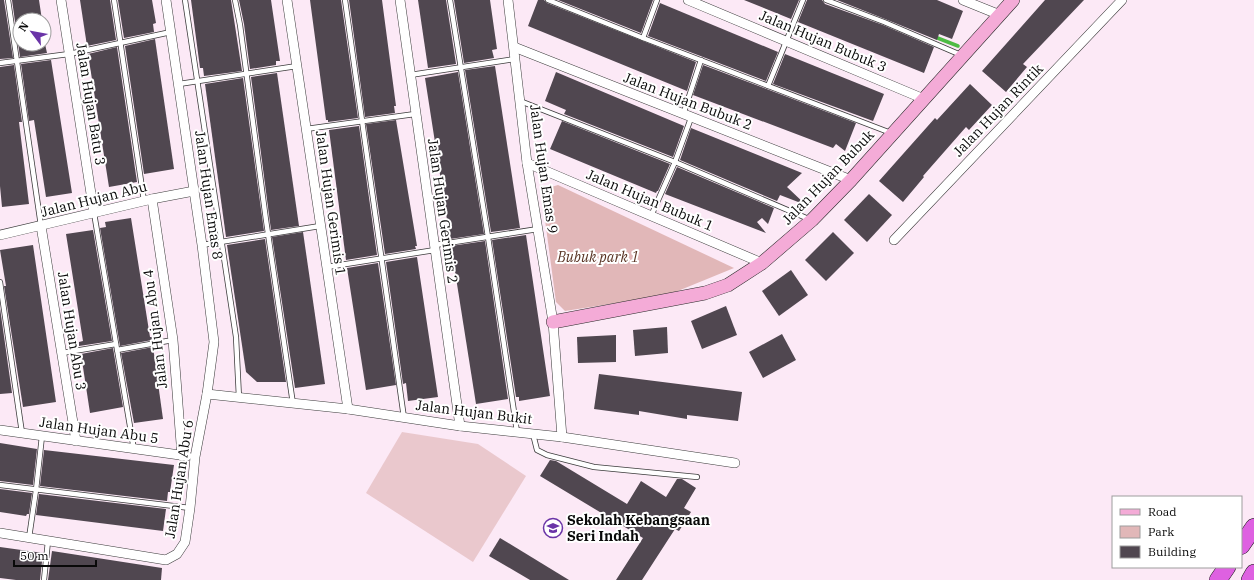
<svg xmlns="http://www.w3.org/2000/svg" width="1254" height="580" viewBox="0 0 1254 580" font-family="'IBM Plex Serif',serif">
<rect width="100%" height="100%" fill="#fce9f6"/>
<polygon fill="#e1b7b8" points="558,185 734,268 668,295 565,311 556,302 541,190"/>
<polygon fill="#eac8cd" points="402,432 478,444 526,476 473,562 366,493"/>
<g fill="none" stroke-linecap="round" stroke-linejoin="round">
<polyline stroke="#4ebb44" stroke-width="3.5" points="935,37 958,46"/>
</g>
<g fill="#504750">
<polygon points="0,0 4,0 13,58 0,59"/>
<polygon points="12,0 39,0 42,20 20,20 20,44 45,44 47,53 20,57"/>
<polygon points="80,0 110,0 116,40 87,46"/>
<polygon points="118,0 152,0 156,23 153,24 154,32 124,38"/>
<polygon points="191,0 231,0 242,71 204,76 203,68 200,68"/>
<polygon points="239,0 271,0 280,61 276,61 276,65 250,69 244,24"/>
<polygon points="310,0 341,0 358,118 328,122 328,120 326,120"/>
<polygon points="349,0 382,0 396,106 394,106 395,113 365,117"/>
<polygon points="418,0 446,0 456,64 428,68"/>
<polygon points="454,0 490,0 497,49 492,50 494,58 464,63"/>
<polygon points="538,0 544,0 547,3 696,62 687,91 528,26"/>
<polygon points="558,0 653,0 641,33"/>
<polygon points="744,0 799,0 791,19"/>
<polygon points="807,0 822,0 825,4 883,25 934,47 924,73 798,22"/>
<polygon points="837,0 937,0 963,11 952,39 939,34 937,40 885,19"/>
<polygon points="1045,0 1084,0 1023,64 1027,67 1006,92 982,71"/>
<polygon points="660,3 778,52 766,81 648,36"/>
<polygon points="155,39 174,169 144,174 125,46"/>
<polygon points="117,47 137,182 109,187 88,54"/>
<polygon points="785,54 884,94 873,121 773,84"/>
<polygon points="51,60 72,193 46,197 34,120 29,121 21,64"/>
<polygon points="14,65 22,122 19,122 29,204 2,207 0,186 0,67"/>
<polygon points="703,65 856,123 845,151 836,144 833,148 693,95"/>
<polygon points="495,66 520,228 491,232 465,70"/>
<polygon points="458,72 484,234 450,239 425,78"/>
<polygon points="556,72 684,126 673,157 564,114 566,110 545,101"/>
<polygon points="277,73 299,226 271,230 251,77"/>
<polygon points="243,78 264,231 226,237 205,84"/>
<polygon points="970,84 992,105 969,130 966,127 923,176 924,177 903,202 879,181 935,118 937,120"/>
<polygon points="396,120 417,246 415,246 416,249 385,254 366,124"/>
<polygon points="562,121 670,164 658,191 657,191 656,193 550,149"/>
<polygon points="359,126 377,255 346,260 329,130"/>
<polygon points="691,128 802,173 787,187 806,205 780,195 777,201 680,160"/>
<polygon points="677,167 774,208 768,224 762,218 757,222 766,233 665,194"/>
<polygon points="869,194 892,215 867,242 844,220"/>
<polygon points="131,218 150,337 152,337 152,340 120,346 100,228 106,227 105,222"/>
<polygon points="93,230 112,341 79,346 79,342 83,341 66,234"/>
<polygon points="303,232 325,384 295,388 272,237"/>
<polygon points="833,232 854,253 826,281 805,260"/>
<polygon points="526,235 550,396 519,401 519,397 516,397 492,240"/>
<polygon points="265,239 286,382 257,382 246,372 227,245"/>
<polygon points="485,241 508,399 476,404 451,246"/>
<polygon points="33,245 56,402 23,407 4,286 6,286 0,250"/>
<polygon points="417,257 438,397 408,401 406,383 403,384 386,262"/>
<polygon points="378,263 396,385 366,390 347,268"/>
<polygon points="791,270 808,295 779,316 762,291"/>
<polygon points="726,306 737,335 702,349 691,321"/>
<polygon points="0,308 12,393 0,394"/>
<polygon points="667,327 668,353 635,356 633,330"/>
<polygon points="782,334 796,360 763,378 749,352"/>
<polygon points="616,335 616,362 578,363 577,337"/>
<polygon points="153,347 163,419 134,423 121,353"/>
<polygon points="113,348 123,407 90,413 81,354"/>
<polygon points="599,374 742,392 738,421 687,415 687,419 639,411 639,415 594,409"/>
<polygon points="0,443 37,449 33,485 0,481"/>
<polygon points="44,450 174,465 170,492 168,492 167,501 40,486"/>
<polygon points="550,460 556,461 627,504 641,481 666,497 677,479 682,479 696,488 684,508 691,512 679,531 675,529 642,580 616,580 643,538 540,476"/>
<polygon points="0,489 32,493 29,514 27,514 26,516 0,512"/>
<polygon points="39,494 166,509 163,531 36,515"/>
<polygon points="500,538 569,580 530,580 489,556"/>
<polygon points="0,547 43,553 40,580 16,580 0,578"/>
<polygon points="52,551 162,568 161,580 48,580"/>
</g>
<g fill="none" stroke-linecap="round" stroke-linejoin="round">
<defs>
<g id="lane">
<polyline points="8,0 41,226"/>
<polyline points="114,0 144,201"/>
<polyline points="185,0 236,337 239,398"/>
<polyline points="235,0 240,25 266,220 293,404"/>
<polyline points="345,0 404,418"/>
<polyline points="450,0 488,237 517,432"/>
<polyline points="548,0 643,38 891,133"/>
<polyline points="826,0 884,22 961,55"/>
<polyline points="643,38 657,0"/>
<polyline points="0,63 69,54 171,32"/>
<polyline points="410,75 515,59"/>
<polyline points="179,84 297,66"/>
<polyline points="768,86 803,0"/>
<polyline points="520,101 675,162 811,220"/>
<polyline points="683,115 701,60"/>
<polyline points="306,129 415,114"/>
<polyline points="94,213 134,450"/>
<polyline points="651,216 675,162 691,118"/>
<polyline points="202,245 320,226"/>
<polyline points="435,245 538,229"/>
<polyline points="327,267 435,250"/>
<polyline points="0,282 22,433"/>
<polyline points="117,350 173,340"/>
<polyline points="62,353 116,344"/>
<polyline points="533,434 537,450 547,455 594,467 697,477"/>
<polyline points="0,485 190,508"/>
<polyline points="29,538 36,490 42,436"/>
<polyline points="44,580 48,541"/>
</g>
<g id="street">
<polyline points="61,0 94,213"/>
<polyline points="287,0 348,409"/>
<polyline points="400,0 460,426"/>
<polyline points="508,0 527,163 553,322 562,437"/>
<polyline points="688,0 924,99"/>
<polyline points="963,0 1000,15"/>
<polyline points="514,47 851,180"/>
<polyline points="527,163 762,263"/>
<polyline points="152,199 173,340 182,456"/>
<polyline points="41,226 76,441"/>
<polyline points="0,235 152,199 194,191"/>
<polyline points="894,240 1122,0"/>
<polyline points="207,394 348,409 460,426 562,437 735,463"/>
<polyline points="0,430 187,456"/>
<polyline points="0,533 166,560 177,554 185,542 190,508 195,457 207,394 214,342 202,245 166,0"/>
</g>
<polyline id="secondary" points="553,322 705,293 728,285 762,263 812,220 851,180 1013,0"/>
<g id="highway">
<polyline points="1241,546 1254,527"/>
<polyline points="1218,580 1227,567"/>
<polyline points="1250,580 1254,573"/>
</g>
</defs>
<use href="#lane" stroke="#3c3c3c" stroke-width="6"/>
<use href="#street" stroke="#3c3c3c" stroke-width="10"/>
<use href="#secondary" stroke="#2b2b2b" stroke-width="14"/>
<use href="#highway" stroke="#1a1a1a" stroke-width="18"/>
<use href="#lane" stroke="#fff" stroke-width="4.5"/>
<use href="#street" stroke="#fff" stroke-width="9"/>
<use href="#secondary" stroke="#f4abd7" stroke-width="13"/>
<use href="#highway" stroke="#de61e1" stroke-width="17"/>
</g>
<defs>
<symbol id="school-ring" viewBox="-11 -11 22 22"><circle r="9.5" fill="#fff" stroke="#6a34a7" stroke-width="1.5"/><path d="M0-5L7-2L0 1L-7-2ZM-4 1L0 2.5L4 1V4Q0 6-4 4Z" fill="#6a34a7"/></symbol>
</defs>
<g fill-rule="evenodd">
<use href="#school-ring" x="542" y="517" width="22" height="22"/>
</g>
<g text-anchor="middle" stroke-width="4" stroke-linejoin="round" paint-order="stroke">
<g font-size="14" fill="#090909" stroke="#fff">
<text transform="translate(823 41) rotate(23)" y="5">Jalan Hujan Bubuk 3</text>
<text transform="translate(688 101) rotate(21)" y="5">Jalan Hujan Bubuk 2</text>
<text transform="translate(91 104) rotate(81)" y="5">Jalan Hujan Batu 3</text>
<text transform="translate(998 110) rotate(-46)" y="5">Jalan Hujan Rintik</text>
<text transform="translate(544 169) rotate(82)" y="5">Jalan Hujan Emas 9</text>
<text transform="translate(828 177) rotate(-46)" y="5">Jalan Hujan Bubuk</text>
<text transform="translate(209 195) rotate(82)" y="5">Jalan Hujan Emas 8</text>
<text transform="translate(94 199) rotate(-14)" y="5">Jalan Hujan Abu</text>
<text transform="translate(650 200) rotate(23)" y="5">Jalan Hujan Bubuk 1</text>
<text transform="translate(331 203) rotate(82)" y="5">Jalan Hujan Gerimis 1</text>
<text transform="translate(443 211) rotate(82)" y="5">Jalan Hujan Gerimis 2</text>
<text transform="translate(155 329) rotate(-97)" y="5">Jalan Hujan Abu 4</text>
<text transform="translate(72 331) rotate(81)" y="5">Jalan Hujan Abu 3</text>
<text transform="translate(474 412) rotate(7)" y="5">Jalan Hujan Bukit</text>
<text transform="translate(99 430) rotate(8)" y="5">Jalan Hujan Abu 5</text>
<text transform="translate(179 479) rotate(-81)" y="5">Jalan Hujan Abu 6</text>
</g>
<g font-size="14" font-style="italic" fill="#583323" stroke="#fff">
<text x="598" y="262">Bubuk park 1</text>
</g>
<g font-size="14" font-weight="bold" fill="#090909" stroke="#fff" text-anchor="start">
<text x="567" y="525">Sekolah Kebangsaan<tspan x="567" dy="16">Seri Indah</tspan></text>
</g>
</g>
<rect x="1112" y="496" width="130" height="72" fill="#ffffff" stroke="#9d9d9d"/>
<rect x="1120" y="509" width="20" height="6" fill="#f4abd7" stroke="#9d9d9d"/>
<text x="1148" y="516" font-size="12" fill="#090909">Road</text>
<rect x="1120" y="526" width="20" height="12" fill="#e1b7b8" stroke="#9d9d9d"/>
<text x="1148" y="536" font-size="12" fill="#090909">Park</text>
<rect x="1120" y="546" width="20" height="12" fill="#504750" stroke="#9d9d9d"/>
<text x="1148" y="556" font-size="12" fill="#090909">Building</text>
<g transform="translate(32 32) rotate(302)"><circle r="19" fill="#ffffff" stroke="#9d9d9d"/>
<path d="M0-3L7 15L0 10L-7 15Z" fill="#6a34a7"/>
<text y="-6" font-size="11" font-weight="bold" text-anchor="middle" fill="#090909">N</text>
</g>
<path d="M14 560v6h82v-6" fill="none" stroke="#090909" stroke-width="2"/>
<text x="20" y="560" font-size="12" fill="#090909" stroke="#ffffff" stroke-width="3" paint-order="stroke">50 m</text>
</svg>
